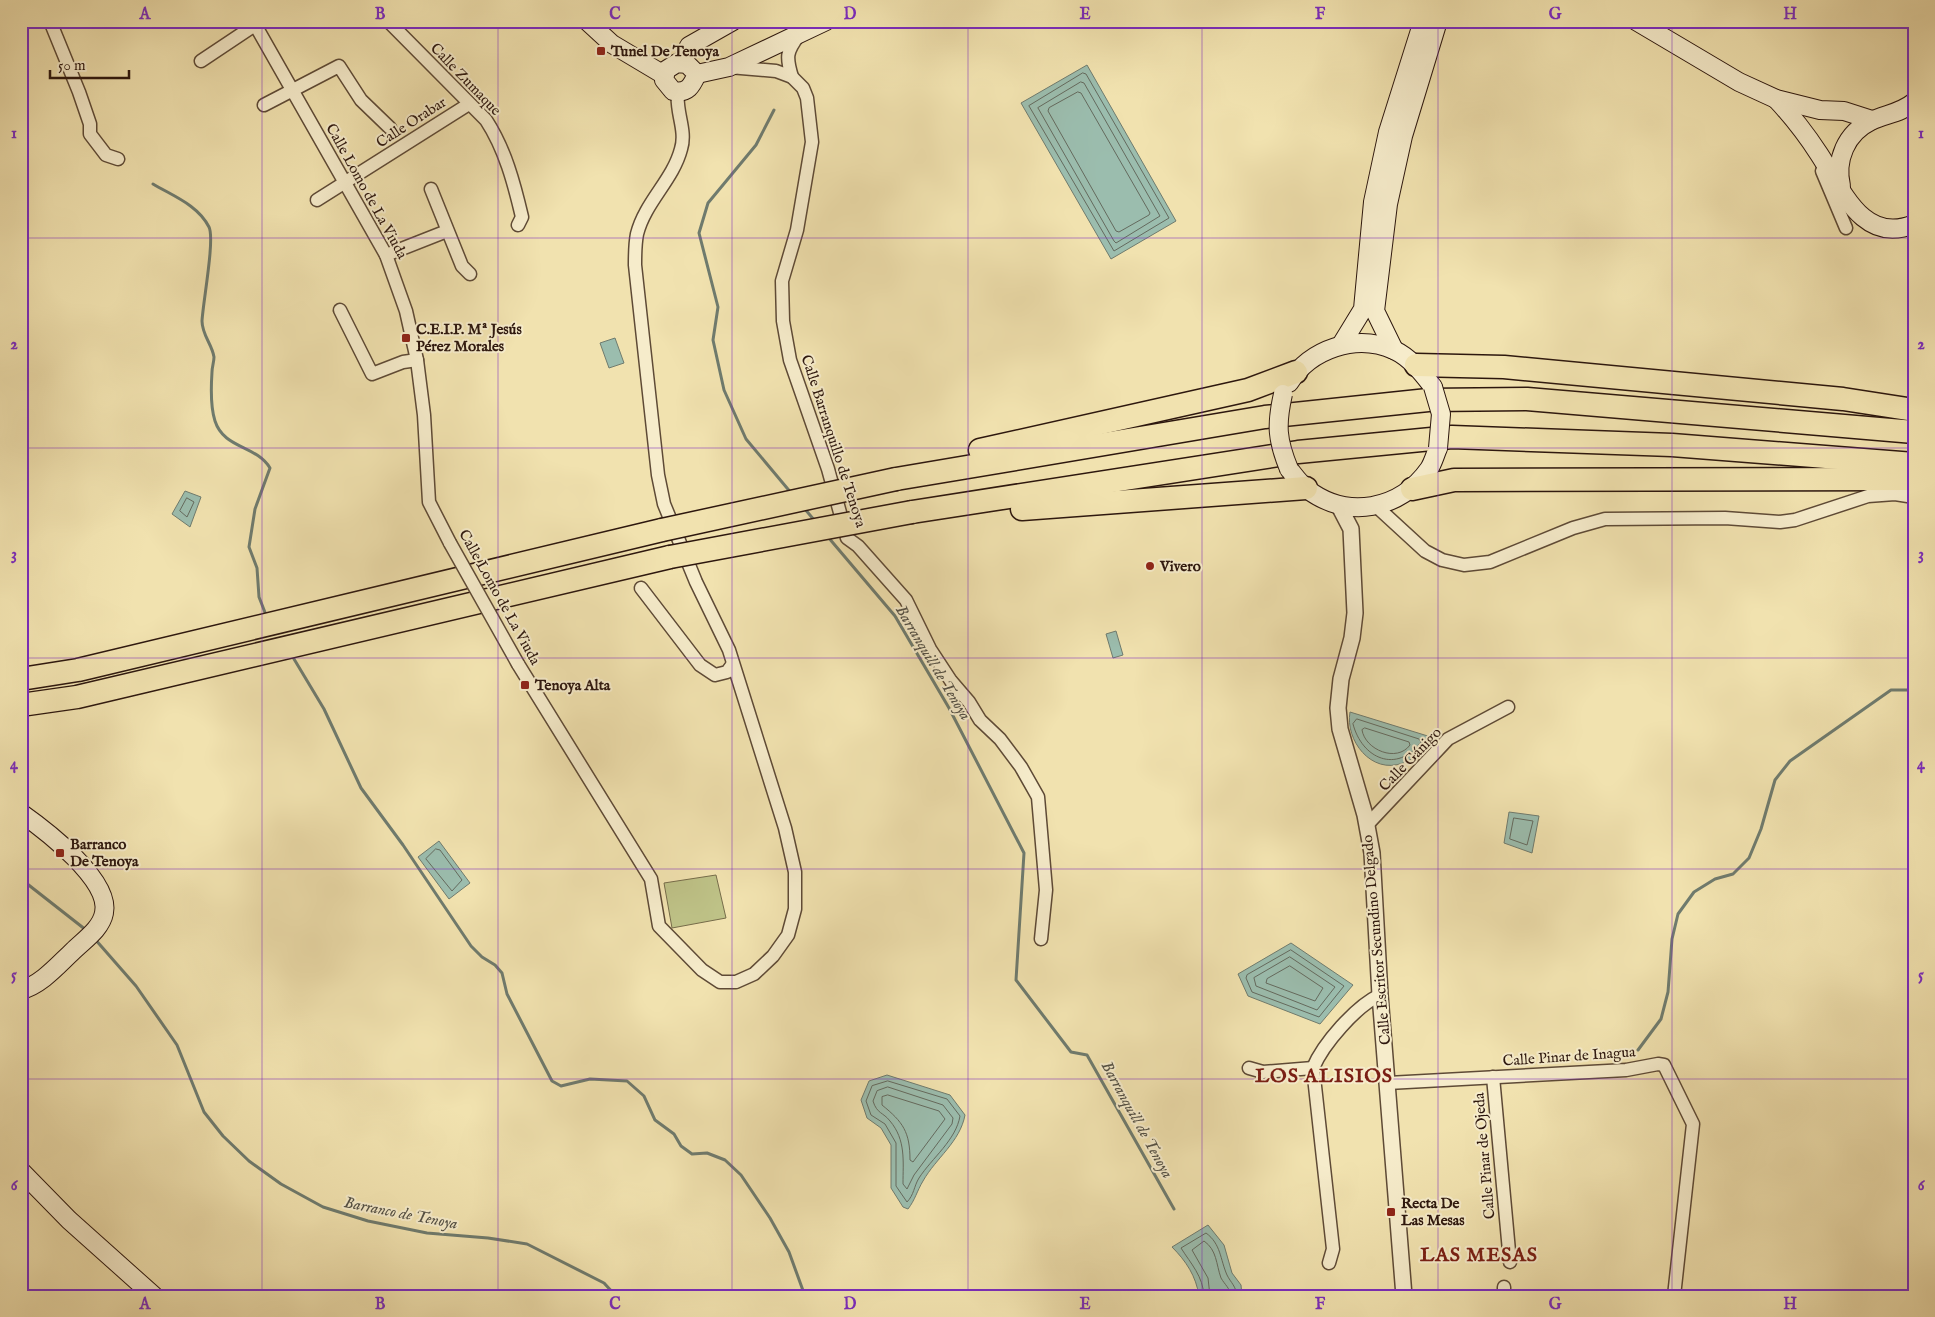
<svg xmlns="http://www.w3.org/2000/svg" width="1935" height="1317" viewBox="0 0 1935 1317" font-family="'IM FELL English',serif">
<rect width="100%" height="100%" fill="#f1e2af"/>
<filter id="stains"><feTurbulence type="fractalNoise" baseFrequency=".004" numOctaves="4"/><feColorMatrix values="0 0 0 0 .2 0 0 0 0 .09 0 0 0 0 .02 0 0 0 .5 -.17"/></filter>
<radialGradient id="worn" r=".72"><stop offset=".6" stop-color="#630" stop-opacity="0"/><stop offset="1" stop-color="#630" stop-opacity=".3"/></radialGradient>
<polygon fill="#bec287" stroke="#766c4a" points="716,875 726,918 672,928 664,883"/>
<g fill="#9bbdae" stroke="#6f7b6e">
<polygon points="1087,65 1176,221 1111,259 1021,103"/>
<polygon points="615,338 624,363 609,368 600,343"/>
<polygon points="185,491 201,497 190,527 172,514"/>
<polygon points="1116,631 1123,655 1113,658 1106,634"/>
<path d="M1350,712L1431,737C1423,747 1416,759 1403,763C1371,775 1345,740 1350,712Z"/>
<polygon points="1509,812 1539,816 1532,853 1504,843"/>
<polygon points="439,841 470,883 449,899 418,857"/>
<polygon points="1291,943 1353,985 1320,1024 1248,996 1238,974"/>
<path d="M887,1075L950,1095L965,1115C960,1142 936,1158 923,1181C917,1191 915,1200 908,1209L903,1207L891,1188V1145L881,1128L867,1118L861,1100L869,1081Z"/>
<path d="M1208,1225L1224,1245L1232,1273L1241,1285L1242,1296H1199C1196,1276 1186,1261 1172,1247Z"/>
</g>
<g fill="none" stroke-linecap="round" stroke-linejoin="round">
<g stroke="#646a5e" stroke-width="1">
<polygon points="1083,73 1086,74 1169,218 1114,251 1029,106"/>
<polygon points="1081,82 1084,83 1160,216 1116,243 1114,241 1038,108"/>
<polygon points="1078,92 1081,93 1150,213 1149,215 1119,232 1116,231 1048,111 1049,108"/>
<polygon points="187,498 194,502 187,517 180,511"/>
<path d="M1357,719L1419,739L1421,742C1397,774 1362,759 1353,724Z"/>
<path d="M1365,728L1409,742L1410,745C1397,763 1365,750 1362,730Z"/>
<polygon points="1514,818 1533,821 1527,845 1510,839"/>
<polygon points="436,849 440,850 462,880 452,891 426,859"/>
<polygon points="1291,950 1344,986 1319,1017 1252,992 1246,978 1247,975"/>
<polygon points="1290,957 1335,987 1317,1010 1256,986 1254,978"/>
<polygon points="1290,966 1323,988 1315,1001 1266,983 1267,979"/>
<path d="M888,1081L947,1099L960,1116C956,1140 932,1158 919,1178C914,1186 914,1195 907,1202L896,1186V1143L885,1124L871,1115L866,1101L872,1086Z"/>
<path d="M888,1087L943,1105L953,1118L952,1124L914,1175L907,1189L903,1184C903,1161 906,1140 890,1121C883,1112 877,1114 873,1101L877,1091Z"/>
<path d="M888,1095L939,1111L945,1119L913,1162L910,1160C910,1132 903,1122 882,1105V1097Z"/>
<path d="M1204,1296C1203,1276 1191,1264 1181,1248L1206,1233C1221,1244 1220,1259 1227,1275C1231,1283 1236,1286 1237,1296"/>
<path d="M1210,1296L1208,1278L1192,1250L1204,1241C1217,1250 1216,1264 1221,1278C1225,1285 1230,1288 1231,1296"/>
</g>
<g stroke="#6f7b6e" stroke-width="3">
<polyline points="774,110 756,145 708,203 699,233 718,307 713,340 724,390 746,439 792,494"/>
<path d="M153,184C173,196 198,205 209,227C215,239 203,302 202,321C202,335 212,344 214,357C214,362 212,367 212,372C211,387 210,406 215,421C224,449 256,445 270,468L255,509L249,547L257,568L259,597L266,615"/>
<polyline points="804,508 815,521"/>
<polyline points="828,537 895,616 949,708 1024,853 1016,980 1071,1052 1087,1055 1174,1209"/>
<polyline points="291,654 324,709 361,788 403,845 471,946 482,957 495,965 502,973 507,994 552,1081 561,1086 590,1079 627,1081 644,1096 655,1120 674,1134 681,1146 692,1154 707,1153 725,1160 741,1175 770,1218 789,1252 805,1296"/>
<polyline points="21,879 86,930"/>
<polyline points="94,938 136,986 177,1045 204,1112 223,1136 249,1161 281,1184 323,1207 368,1221 427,1233 488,1238 527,1244 604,1283 616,1296"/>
<polyline points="1638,1050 1661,1019 1668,992 1672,939 1678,914 1694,892 1715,879 1733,874 1749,858 1761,829 1775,780 1790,761 1891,690 1914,690"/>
</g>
<defs>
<g id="minor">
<polyline points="50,21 79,92 90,124 90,134 106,155 118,159"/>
<polyline points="253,21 386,255 406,311 417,360 424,415 429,502 450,543"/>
<path d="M388,21L486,120C505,149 514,183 522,217L518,225"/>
<polyline points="201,61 255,25"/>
<path d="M729,67L776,71L792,77C786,57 786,52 799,35"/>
<polyline points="792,77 803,88 807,98 812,142 797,230 782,281 783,321 790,360 828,469 847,538 858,546 906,600 930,649 951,681 969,702 980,720 1000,739 1021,767 1038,797 1046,890 1041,939"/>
<polyline points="264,105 339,66 361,100 390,128"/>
<polyline points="1822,171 1846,228"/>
<polyline points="431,189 462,266 470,274"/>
<polyline points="317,200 469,104"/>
<polyline points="386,255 447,231"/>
<polyline points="340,310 372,374 403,362 417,360"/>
<polyline points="1376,506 1425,551 1442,560 1464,565 1490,562 1573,528 1605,519 1725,518 1780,522 1795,520 1868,496 1895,494 1914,497"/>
<polyline points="641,588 700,665 715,675 727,672 732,665"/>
<path d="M518,664L651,879L659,926L702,970L720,982H736L754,974L773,956L788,935L795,909V872L785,828L729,650L696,582L664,504L658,475L635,265C635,255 635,244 637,234C645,202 673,180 681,149C687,130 675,111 678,92"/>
<polyline points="1367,825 1448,739 1508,707"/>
<polyline points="1249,1068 1263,1072 1313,1068"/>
<polyline points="1493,1077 1510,1262"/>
<polyline points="1388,1083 1626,1070 1658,1064 1664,1065 1693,1124 1674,1296"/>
<path d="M1329,1263L1333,1249L1313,1068C1323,1044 1356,1006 1380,995"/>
<polyline points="1504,1287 1504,1296"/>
</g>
<polyline id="tertiary" points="1339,506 1351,529 1355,613 1352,638 1341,679 1338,708 1340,729 1365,815 1372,853 1380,995 1404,1296"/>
<g id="secondary">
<polyline points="587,21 612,44 664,75"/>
<polyline points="1636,21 1739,82 1776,99 1820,110 1844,111 1872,120"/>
<path d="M677,63L687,64L697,74C692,85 688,94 673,91L664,80L666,70Z"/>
<polyline points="682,63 689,46 733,21"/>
<polyline points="697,74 729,67 826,21"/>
<path d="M1776,99C1792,116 1806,134 1819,154C1841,187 1862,246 1914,224"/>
<path d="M1841,186C1835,160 1846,133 1871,121C1886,114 1901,113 1914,102"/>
<polyline points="1341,345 1363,309 1373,202 1388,132 1423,21"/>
<polyline points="1394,350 1375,311 1388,204 1403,136 1438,21"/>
<path d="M1289,383C1310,349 1356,333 1394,350C1411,358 1422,373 1433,387"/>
<path d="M1289,469C1294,475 1300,484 1307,489C1347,520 1400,510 1429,469C1433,463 1435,455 1438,448"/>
<path d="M21,813C45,830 111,880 104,913C101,929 84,940 73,951C58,965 41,985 21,990"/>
<polyline points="21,1171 69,1220 154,1296"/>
</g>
<g id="motorway">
<polyline points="1416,365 1504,367 1843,399 1914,410"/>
<polyline points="980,450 1248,390 1296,372"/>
<polyline points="896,479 1265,417 1428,400 1527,399 1914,432"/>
<polyline points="1412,489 1454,480 1914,479"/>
<polyline points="1022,509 1306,488"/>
<polyline points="912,512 1298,452 1452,437 1672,445 1914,464"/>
<polyline points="21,679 78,670 662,530"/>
<polyline points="21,705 77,697 670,557"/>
</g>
</defs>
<use href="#minor" stroke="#5e4a36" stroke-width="15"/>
<use href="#tertiary" stroke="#5e4a36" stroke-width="18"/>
<use href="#secondary" stroke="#2d170e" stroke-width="20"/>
<use href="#motorway" stroke="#2d170e" stroke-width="25"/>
<use href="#minor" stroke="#f6eccb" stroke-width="12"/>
<use href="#tertiary" stroke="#f6eccb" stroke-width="15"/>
<use href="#secondary" stroke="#f6eccb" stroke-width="18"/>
<use href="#motorway" stroke="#f1e2af" stroke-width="22"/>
<defs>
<polyline id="minor-bridge" points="450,543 518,664"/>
<g id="secondary-bridge">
<polyline points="1433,387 1441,414 1438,448"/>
<path d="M1283,394C1276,425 1277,440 1289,469"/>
</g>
<g id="motorway-bridge">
<polyline points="662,530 896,479"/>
<polyline points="670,557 912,512"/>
</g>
</defs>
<use href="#minor-bridge" stroke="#5e4a36" stroke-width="15" stroke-linecap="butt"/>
<use href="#secondary-bridge" stroke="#2d170e" stroke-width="20" stroke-linecap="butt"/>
<use href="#motorway-bridge" stroke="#2d170e" stroke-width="25" stroke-linecap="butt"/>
<use href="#minor-bridge" stroke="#f6eccb" stroke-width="12"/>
<use href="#secondary-bridge" stroke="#f6eccb" stroke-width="18"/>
<use href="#motorway-bridge" stroke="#f1e2af" stroke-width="22"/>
</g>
<path fill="none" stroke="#7b2cbf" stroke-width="1" stroke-opacity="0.55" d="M262,21V1296M498,21V1296M732,21V1296M968,21V1296M1202,21V1296M1438,21V1296M1672,21V1296M21,238H1914M21,448H1914M21,658H1914M21,869H1914M21,1079H1914"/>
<g fill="#8f2418" stroke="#f6eccb" stroke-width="2">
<rect x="596" y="46" width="10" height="10" rx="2.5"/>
<rect x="401" y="333" width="10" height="10" rx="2.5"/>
<circle cx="1150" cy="566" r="5"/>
<rect x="520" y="680" width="10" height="10" rx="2.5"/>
<rect x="55" y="848" width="10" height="10" rx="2.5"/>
<rect x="1386" y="1207" width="10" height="10" rx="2.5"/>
</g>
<g text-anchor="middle" stroke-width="4" stroke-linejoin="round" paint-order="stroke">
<g font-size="15" font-weight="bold" fill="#2d170e" stroke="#f6eccb" text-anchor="start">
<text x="611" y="56">Tunel De Tenoya</text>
<text x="416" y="334">C.E.I.P. Mª Jesús<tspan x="416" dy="17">Pérez Morales</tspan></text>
<text x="1160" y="571">Vivero</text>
<text x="535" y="690">Tenoya Alta</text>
<text x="70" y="849">Barranco<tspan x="70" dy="17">De Tenoya</tspan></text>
<text x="1401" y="1208">Recta De<tspan x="1401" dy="17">Las Mesas</tspan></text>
</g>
<g font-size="15" fill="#2d170e" stroke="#f6eccb">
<text transform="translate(466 79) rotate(46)" y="5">Calle Zumaque</text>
<text transform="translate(411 122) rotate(-33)" y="5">Calle Orabar</text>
<text transform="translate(367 191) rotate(61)" y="5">Calle Lomo de La Viuda</text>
<text transform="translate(834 441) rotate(72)" y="5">Calle Barranquillo de Tenoya</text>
<text transform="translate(500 597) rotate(61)" y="5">Calle Lomo de La Viuda</text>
<text transform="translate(1410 759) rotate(-46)" y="5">Calle Gánigo</text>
<text transform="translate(1376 940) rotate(-95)" y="5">Calle Escritor Secundino Delgado</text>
<text transform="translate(1569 1056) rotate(-4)" y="5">Calle Pinar de Inagua</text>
<text transform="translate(1484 1156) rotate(-95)" y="5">Calle Pinar de Ojeda</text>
</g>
<g font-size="16" font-style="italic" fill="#545146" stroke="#f6eccb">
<text transform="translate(934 662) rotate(59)" y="6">Barranquill de Tenoya</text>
<text transform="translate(1138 1119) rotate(61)" y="6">Barranquill de Tenoya</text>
<text transform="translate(401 1212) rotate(11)" y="6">Barranco de Tenoya</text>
</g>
<g font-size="20" font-weight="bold" letter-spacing="1" fill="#7a1f14" stroke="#f6eccb">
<text x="1324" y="1082">LOS ALISIOS</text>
<text x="1479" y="1261">LAS MESAS</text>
</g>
</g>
<rect width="1935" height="1317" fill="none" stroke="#f1e2af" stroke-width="55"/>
<path d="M50 70v8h79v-8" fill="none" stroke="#2d170e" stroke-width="2.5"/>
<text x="58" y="70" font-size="15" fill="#2d170e" stroke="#f6eccb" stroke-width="4" paint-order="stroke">50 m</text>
<rect x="28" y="28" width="1880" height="1262" fill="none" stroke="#7b2cbf" stroke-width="2"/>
<g font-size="16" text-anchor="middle" font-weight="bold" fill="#7b2cbf">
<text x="145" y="19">A</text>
<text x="380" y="19">B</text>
<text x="615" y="19">C</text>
<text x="850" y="19">D</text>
<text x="1085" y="19">E</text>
<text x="1320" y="19">F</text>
<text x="1555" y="19">G</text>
<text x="1790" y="19">H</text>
<text x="14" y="138">1</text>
<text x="1921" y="138">1</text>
<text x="14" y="349">2</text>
<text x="1921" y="349">2</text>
<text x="14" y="559">3</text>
<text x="1921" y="559">3</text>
<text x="14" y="769">4</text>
<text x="1921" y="769">4</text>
<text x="14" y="980">5</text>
<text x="1921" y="980">5</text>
<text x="14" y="1190">6</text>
<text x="1921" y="1190">6</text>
<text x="145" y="1309">A</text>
<text x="380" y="1309">B</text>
<text x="615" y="1309">C</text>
<text x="850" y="1309">D</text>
<text x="1085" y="1309">E</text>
<text x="1320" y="1309">F</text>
<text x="1555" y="1309">G</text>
<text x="1790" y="1309">H</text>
</g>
<rect width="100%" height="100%" filter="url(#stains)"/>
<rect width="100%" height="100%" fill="url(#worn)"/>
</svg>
